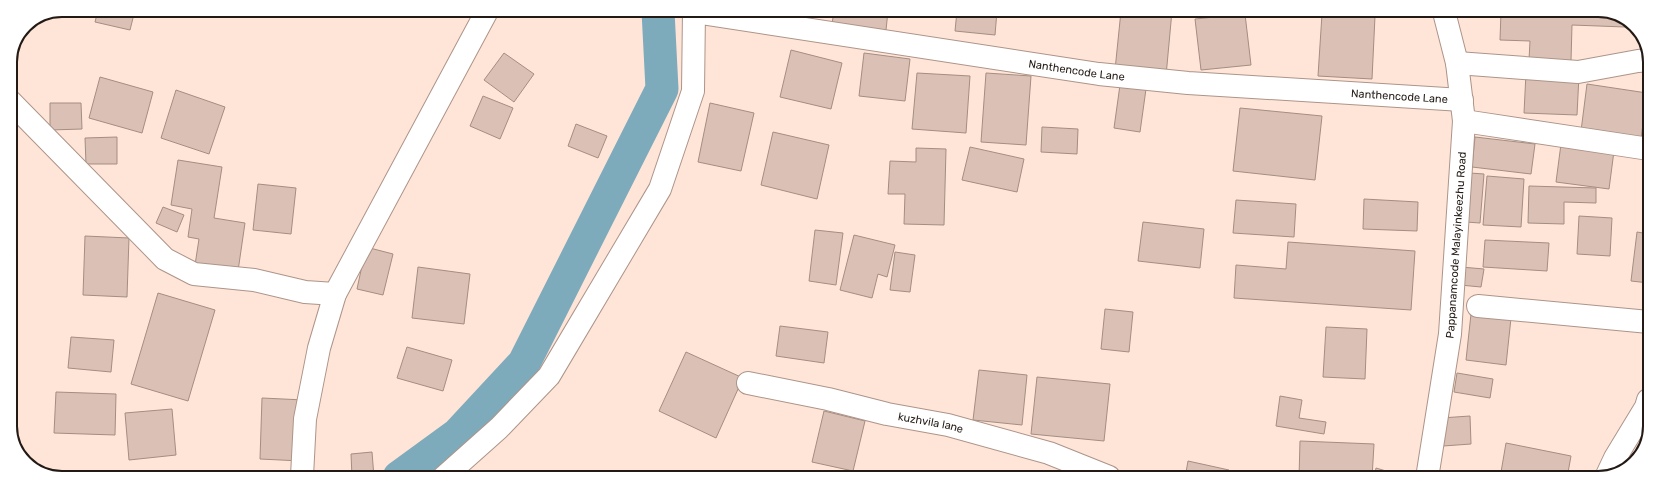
<svg xmlns="http://www.w3.org/2000/svg" width="1660" height="488" viewBox="0 0 1660 488" font-family="Rubik,sans-serif">
<rect width="100%" height="100%" fill="#ffe5d8"/>
<g fill="none" stroke-linecap="round" stroke-linejoin="round">
<polyline stroke="#7eabbc" stroke-width="33" points="399,477 458,434 524,363 662,89 658,11"/>
</g>
<g fill="#dbc1b5" stroke="#a58d82">
<polygon points="98,10 135,10 130,30 95,22"/>
<polygon points="834,11 888,11 886,30 832,24"/>
<polygon points="957,11 997,11 995,35 955,31"/>
<polygon points="1121,11 1172,11 1166,76 1115,70"/>
<polygon points="1501,12 1611,12 1625,21 1625,27 1572,25 1571,61 1529,60 1530,41 1500,40"/>
<polygon points="1245,14 1251,65 1201,70 1195,19"/>
<polygon points="1322,14 1375,16 1372,79 1318,76"/>
<polygon points="791,50 842,63 831,109 780,97"/>
<polygon points="504,53 534,74 514,102 484,80"/>
<polygon points="864,53 910,59 905,101 859,96"/>
<polygon points="917,73 970,76 966,133 912,129"/>
<polygon points="986,73 1031,76 1026,145 981,142"/>
<polygon points="1526,73 1579,75 1577,115 1524,113"/>
<polygon points="100,77 153,92 142,133 89,118"/>
<polygon points="1587,84 1647,93 1641,139 1581,131"/>
<polygon points="1120,85 1146,89 1140,132 1114,128"/>
<polygon points="176,90 225,107 209,154 161,138"/>
<polygon points="483,96 513,108 500,139 470,126"/>
<polygon points="50,103 81,103 82,129 50,130"/>
<polygon points="710,103 754,113 741,171 698,162"/>
<polygon points="1240,108 1322,116 1315,180 1233,171"/>
<polygon points="576,124 607,136 598,158 568,146"/>
<polygon points="1042,127 1078,129 1077,154 1041,152"/>
<polygon points="773,132 829,145 817,199 761,185"/>
<polygon points="117,137 117,164 86,164 85,138"/>
<polygon points="1475,137 1535,144 1531,174 1472,167"/>
<polygon points="1561,144 1614,151 1609,189 1556,182"/>
<polygon points="970,147 1024,159 1017,192 962,180"/>
<polygon points="916,148 946,149 944,225 904,224 905,194 888,194 890,161 916,162"/>
<polygon points="178,160 222,167 214,218 245,223 238,271 195,265 199,239 188,237 192,209 171,205"/>
<polygon points="1470,173 1484,174 1480,223 1466,222"/>
<polygon points="1487,176 1524,179 1521,227 1483,225"/>
<polygon points="258,184 296,188 291,234 253,230"/>
<polygon points="1529,186 1596,188 1596,203 1564,202 1564,224 1528,223"/>
<polygon points="1364,199 1418,202 1417,231 1363,229"/>
<polygon points="1236,200 1296,204 1294,237 1233,233"/>
<polygon points="163,207 184,215 177,232 156,223"/>
<polygon points="1579,216 1612,218 1610,256 1577,254"/>
<polygon points="1143,222 1204,229 1200,268 1138,261"/>
<polygon points="815,230 843,233 836,285 809,281"/>
<polygon points="1637,232 1649,234 1649,283 1631,281"/>
<polygon points="854,235 895,245 887,277 878,274 872,298 840,290"/>
<polygon points="85,236 129,238 127,297 83,295"/>
<polygon points="1485,240 1549,243 1547,271 1483,267"/>
<polygon points="1288,242 1415,251 1411,310 1234,298 1236,265 1286,269"/>
<polygon points="366,247 393,254 383,295 357,289"/>
<polygon points="895,252 915,255 910,292 890,290"/>
<polygon points="418,267 470,274 464,324 412,318"/>
<polygon points="1461,267 1484,269 1481,287 1460,285"/>
<polygon points="158,293 215,310 188,401 131,384"/>
<polygon points="1105,309 1133,312 1129,352 1101,349"/>
<polygon points="1471,314 1511,318 1506,365 1466,360"/>
<polygon points="780,326 828,332 824,363 776,356"/>
<polygon points="1326,327 1367,329 1365,379 1323,377"/>
<polygon points="71,337 114,340 111,372 68,368"/>
<polygon points="407,347 452,360 443,391 397,378"/>
<polygon points="686,352 743,378 716,438 659,411"/>
<polygon points="979,370 1027,375 1022,425 973,420"/>
<polygon points="1457,373 1493,379 1490,398 1454,392"/>
<polygon points="1037,377 1110,384 1104,441 1031,434"/>
<polygon points="56,392 116,394 115,435 54,433"/>
<polygon points="1280,396 1302,400 1299,418 1326,422 1324,434 1276,426"/>
<polygon points="262,398 304,400 301,461 260,459"/>
<polygon points="172,409 176,455 129,460 125,413"/>
<polygon points="824,411 865,421 853,471 812,462"/>
<polygon points="1470,416 1471,444 1443,446 1441,418"/>
<polygon points="1300,441 1374,444 1372,478 1299,478"/>
<polygon points="1506,443 1571,456 1567,478 1500,478"/>
<polygon points="372,452 374,477 352,477 351,454"/>
<polygon points="1188,461 1229,470 1228,478 1185,478"/>
<polygon points="1376,468 1396,474 1395,478 1374,478"/>
</g>
<g fill="none" stroke-linecap="round" stroke-linejoin="round">
<defs>
<g id="street">
<path id="s1" d="M694,12L1099,74L1188,83L1462,100"/>
<polyline points="1457,63 1578,72 1638,61 1650,60"/>
<polyline points="10,101 165,259 194,274 254,280 305,292 335,294"/>
<polyline points="1464,121 1649,149"/>
<polyline points="1478,306 1649,322"/>
<path id="s2" d="M748,383L828,399L887,414L948,425L1049,453L1109,477"/>
<polyline points="1607,475 1615,458 1646,407 1648,400"/>
<polyline points="302,476 305,419 319,348 335,294 487,11"/>
<polyline points="444,477 499,428 549,376 660,189 693,91 694,11"/>
</g>
<g id="secondary">
<path id="s3" d="M1427,478L1450,334L1464,121L1457,63L1444,12"/>
</g>
</defs>
<use href="#street" stroke="#ad9489" stroke-width="24"/>
<use href="#secondary" stroke="#ad9489" stroke-width="24"/>
<use href="#street" stroke="#fff" stroke-width="22"/>
<use href="#secondary" stroke="#fff" stroke-width="22"/>
</g>
<g text-anchor="middle" stroke-width="3.5" stroke-linejoin="round" paint-order="stroke">
<g font-size="11" fill="#231a15" stroke="#fff">
<text dy="4" stroke="none"><textPath href="#s1" startOffset="387">Nanthencode Lane</textPath></text>
<text dy="4" stroke="none"><textPath href="#s1" startOffset="711">Nanthencode Lane</textPath></text>
<text dy="4" stroke="none"><textPath href="#s3" startOffset="235">Pappanamcode Malayinkeezhu Road</textPath></text>
<text dy="4" stroke="none"><textPath href="#s2" startOffset="187">kuzhvila lane</textPath></text>
</g>
</g>
<path d="M0 0H1660V488H0ZM62 17H1598A45 45 0 0 1 1643 62V426A45 45 0 0 1 1598 471H62A45 45 0 0 1 17 426V62A45 45 0 0 1 62 17Z" fill="#fff" fill-rule="evenodd"/>
<path fill="none" stroke="#231a15" stroke-width="2" d="M62 17H1598A45 45 0 0 1 1643 62V426A45 45 0 0 1 1598 471H62A45 45 0 0 1 17 426V62A45 45 0 0 1 62 17Z"/>
</svg>
